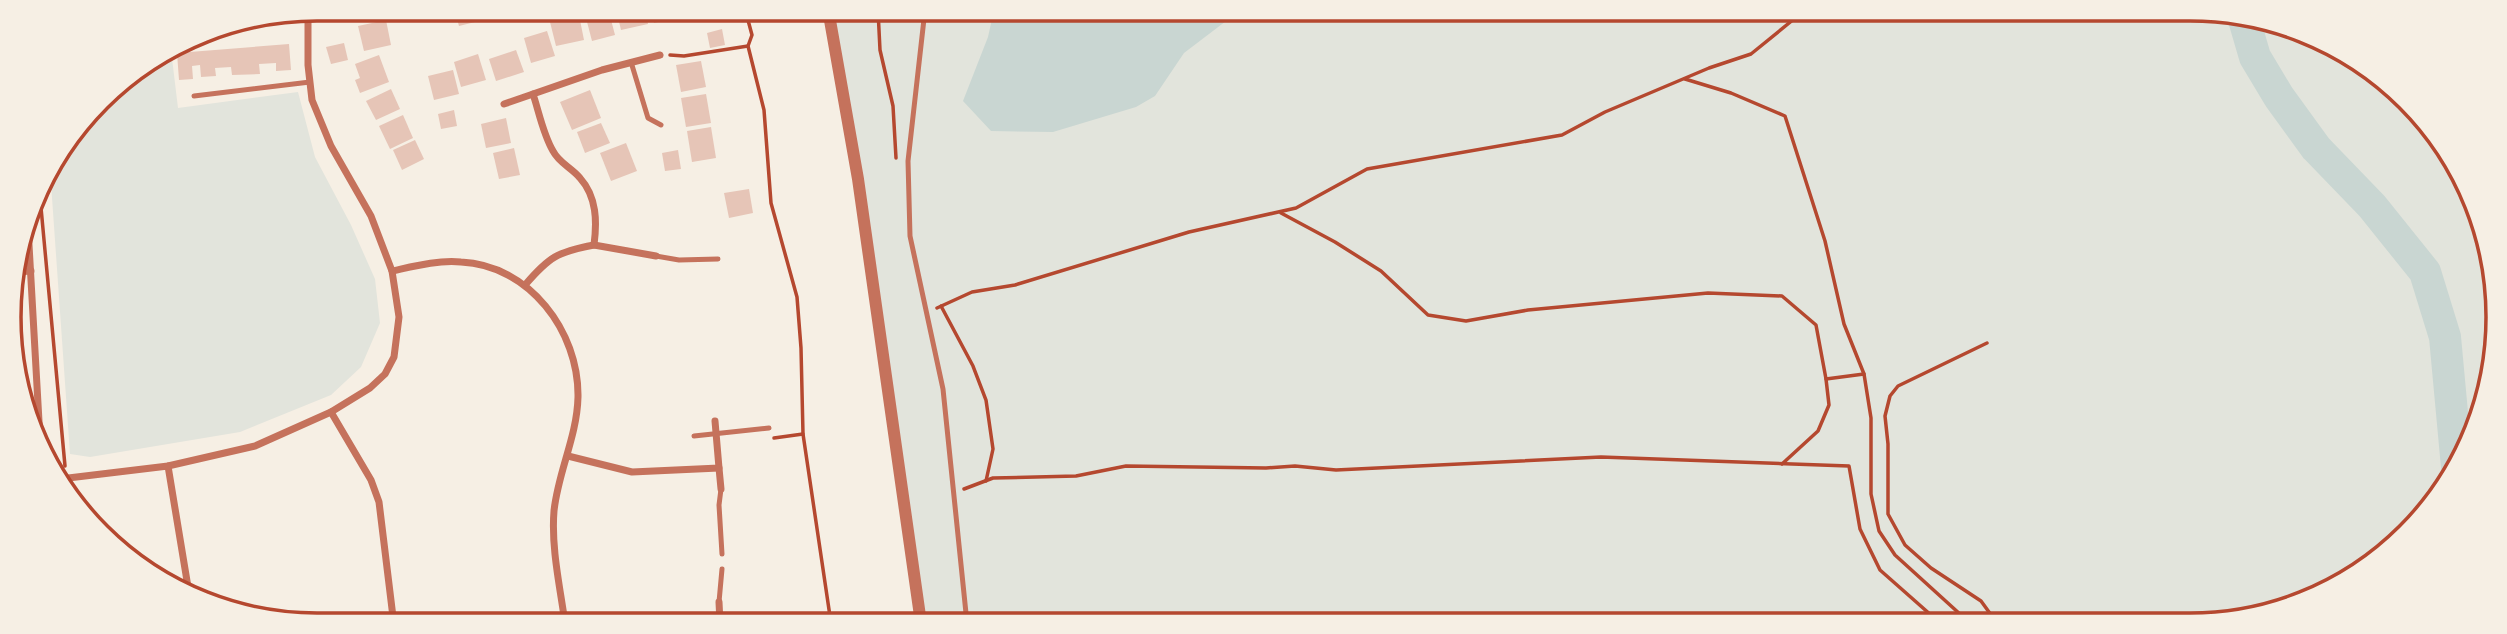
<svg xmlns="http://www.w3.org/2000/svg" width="2507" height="634" viewBox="0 0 2507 634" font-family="'Alegreya Sans',sans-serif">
<rect width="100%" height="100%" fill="#f6efe4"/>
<g fill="#e2e4dc">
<polygon points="828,9 2231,11 2344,50 2435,130 2488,238 2496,358 2466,454 2408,535 2326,594 2230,623 921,623"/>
<polygon points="171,50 178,108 298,92 315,157 351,225 375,279 380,323 361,367 331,395 240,432 90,457 70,454 50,169 113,86"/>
</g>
<polygon fill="#c9d6d2" points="994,10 1255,10 1230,18 1184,53 1155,96 1136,107 1053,132 991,131 963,101 988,37"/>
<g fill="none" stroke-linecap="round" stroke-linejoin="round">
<polyline stroke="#c9d6d2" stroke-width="32" points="2243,16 2255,57 2279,97 2316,148 2372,206 2425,272 2445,337 2457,467"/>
</g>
<g fill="#e6c5b7">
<rect x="361" y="9" width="27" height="5"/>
<polygon points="454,9 480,9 483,20 459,26"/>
<polygon points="616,9 645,9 648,24 621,30"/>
<polygon points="651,9 681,9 683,16 654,23"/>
<polygon points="686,9 717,9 719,16 688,21"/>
<polygon points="609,12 615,35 592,41 586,18"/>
<polygon points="579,15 584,40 556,46 550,22"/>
<polygon points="386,20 391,45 364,51 358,26"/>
<polygon points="722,29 725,45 710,48 707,33"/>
<polygon points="547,31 555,56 531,63 524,38"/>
<polygon points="344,43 348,60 331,64 326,47"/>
<polygon points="289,44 291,70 276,71 276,63 259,64 260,74 232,75 231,67 215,68 216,76 201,77 200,65 192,66 193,79 179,80 177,53"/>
<polygon points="516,50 524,72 496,81 489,59"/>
<polygon points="478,54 486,80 461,87 454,62"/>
<polygon points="379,55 389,82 360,93 355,80 360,78 355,64"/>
<polygon points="701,61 706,87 681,92 676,65"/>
<polygon points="453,70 459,94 434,100 428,76"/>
<polygon points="391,89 400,109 376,120 366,101"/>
<polygon points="590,90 601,118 572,130 560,102"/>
<polygon points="706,94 711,123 686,127 681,98"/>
<polygon points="454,110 457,126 441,129 438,114"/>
<polygon points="403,115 413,138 390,149 379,126"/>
<polygon points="506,118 511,143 486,148 481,124"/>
<polygon points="601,123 610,143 585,153 577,132"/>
<polygon points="711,127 716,158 692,162 687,131"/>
<polygon points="415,140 424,159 402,170 393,150"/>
<polygon points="626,143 637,171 611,181 600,153"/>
<polygon points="514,148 520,175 499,179 493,153"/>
<polygon points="678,150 681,169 665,171 662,153"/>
<polygon points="749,189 753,213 729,218 724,193"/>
</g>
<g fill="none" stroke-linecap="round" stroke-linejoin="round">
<g stroke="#b5482f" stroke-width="3.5">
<polyline points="745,9 752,35 748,46 764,110 771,203 797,297 801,348 803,434 831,623"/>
<polyline points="878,10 880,50 893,106 896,158"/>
<polyline points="670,55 684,56 748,46"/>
<polyline points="1685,79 1731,93 1785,116 1825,241 1844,324 1864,374 1871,418 1871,494 1879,531 1895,555 1961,615 1967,623"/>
<polyline points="39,186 65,466"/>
<polyline points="1281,213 1335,242 1381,271 1428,315 1466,321 1528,310 1708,293 1782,296 1816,325 1826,379 1864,374"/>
<polyline points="941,306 973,366 986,400 993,449 986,481"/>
<polyline points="937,308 972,292 1015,285 1189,232 1296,208 1367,169 1562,135 1605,112 1709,68 1751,54 1794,19 1814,11"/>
<polyline points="1987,343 1898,386 1890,396 1885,416 1888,444 1888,514 1905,545 1931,568 1981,601 1997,623"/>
<polyline points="774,438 803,434"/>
<polyline points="1782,464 1818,431 1829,405 1826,379"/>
<polyline points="964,489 993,478 1076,476 1126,466 1266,468 1295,466 1336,470 1601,457 1849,466 1860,529 1880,570 1940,623"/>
</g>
<g stroke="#c5725c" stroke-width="5">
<polyline points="925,10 908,161 910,236 943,389 967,623"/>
<polyline points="631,62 648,118 661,125"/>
<polyline points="194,96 310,82"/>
<polyline points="656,256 679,260 718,259"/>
<polyline points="694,436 769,428"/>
<polyline points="721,489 719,505 722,554"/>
<polyline points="719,602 722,569"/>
</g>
<g stroke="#c5725c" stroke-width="7">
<polyline points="504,104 533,94"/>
<polyline points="28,227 40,439"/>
<polyline points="594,245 656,256"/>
<path d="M392,271C415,266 437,260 461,262C529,265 579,331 578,397C577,437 558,472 554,511C551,547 560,587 565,623"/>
<polyline points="16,272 31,271"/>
<path d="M525,285C549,257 557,252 594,245C597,222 597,197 580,178C572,168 559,163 553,151C543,134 539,112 533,94L602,70L660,55"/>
<polyline points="331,412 371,480 379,502 393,617"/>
<polyline points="568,456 632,472 719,468 715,421"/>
<polyline points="168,466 189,593"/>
<polyline points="719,468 721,489"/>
<polyline points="60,479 168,466 255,446 331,412 370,388 385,374 394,357 399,317 392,271 371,216 331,146 312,100 308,65 308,11"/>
<polyline points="719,602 720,623"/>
<polyline points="381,623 393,617 436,620"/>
</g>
<polyline stroke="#c5725c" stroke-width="12" points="828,9 858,179 921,623"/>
</g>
<path d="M0 0H2507V634H0ZM317 21H2190A296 296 0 0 1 2486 317V317A296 296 0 0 1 2190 613H317A296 296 0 0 1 21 317V317A296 296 0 0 1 317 21Z" fill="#f6efe4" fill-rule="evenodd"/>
<path fill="none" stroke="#b5482f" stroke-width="3.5" d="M317 21H2190A296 296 0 0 1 2486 317V317A296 296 0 0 1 2190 613H317A296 296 0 0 1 21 317V317A296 296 0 0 1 317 21Z"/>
</svg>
